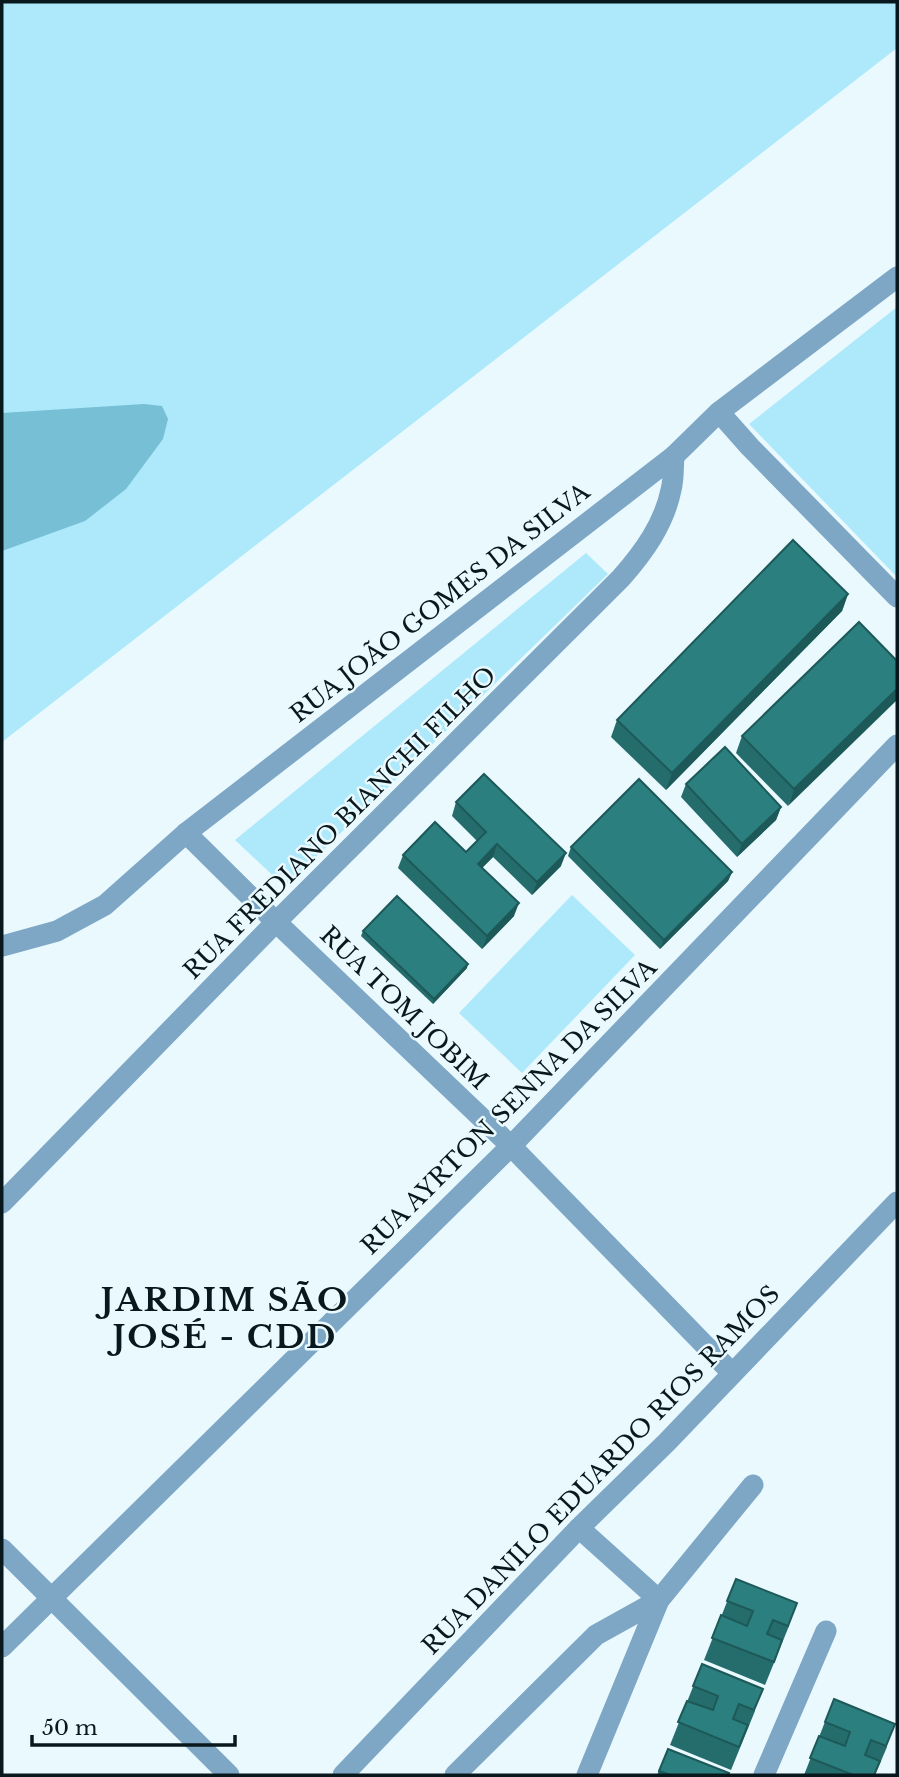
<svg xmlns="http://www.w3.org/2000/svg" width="899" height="1777" viewBox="0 0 899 1777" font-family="'Libre Baskerville',serif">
<rect width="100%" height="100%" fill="#e9f9fe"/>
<g fill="#ade9fb">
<polygon points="2,2 897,2 897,48 2,742"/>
<polygon points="897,307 897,577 749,424"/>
<polygon points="586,553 608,574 285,887 235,840"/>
<polygon points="572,895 635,955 522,1073 459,1013"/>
</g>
<polygon fill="#76bfd4" points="144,404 162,406 168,419 163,439 126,489 85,521 2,551 2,413"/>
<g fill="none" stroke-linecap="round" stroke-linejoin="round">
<g stroke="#7ea6c5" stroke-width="21">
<polyline points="719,412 750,447 897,597"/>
<polyline points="186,833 276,922 511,1146 731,1372"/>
<polyline points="2,946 57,931 105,905 186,833 674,456 719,412 897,277"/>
<path d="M2,1203L276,922L621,578C644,552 664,524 671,490C674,479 673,467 674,456"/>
<polyline points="2,1549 229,1775"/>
<polyline points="2,1647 511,1146 897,745"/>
<polyline points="343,1775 579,1528 667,1442 897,1202"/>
<polyline points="455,1775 596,1635 659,1600 579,1528"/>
<polyline points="587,1775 659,1600 753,1485"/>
<polyline points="764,1775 826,1631"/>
</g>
</g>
<g fill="#256d6d">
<polygon points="848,594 842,611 666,790 611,737 617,720"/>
<polygon points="859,622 788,806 736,753 742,736"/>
<polygon points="686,784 781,807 776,820 737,857 681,797"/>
<polygon points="456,802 561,866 532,895 493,857 482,868 514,916 482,949 398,868 403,855 466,852 477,841 452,816"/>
<polygon points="571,847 732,872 728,881 660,949 568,856"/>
<polygon points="363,931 467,968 433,1004 361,936"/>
<polygon points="736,1579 789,1626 765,1685 704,1660"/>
<polygon points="702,1664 755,1711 731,1770 670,1745"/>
<polygon points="834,1699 887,1747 875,1775 804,1775"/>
<polygon points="668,1749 728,1775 657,1775"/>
</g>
<g fill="#1e5959">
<polygon points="848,594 842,611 666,790 672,773"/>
<polygon points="897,689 897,700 788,806 794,789"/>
<polygon points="781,807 776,820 737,857 742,844"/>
<polygon points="497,844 493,857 473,877 478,864"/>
<polygon points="566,853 561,866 532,895 537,882"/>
<polygon points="732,872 728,881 660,949 664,940"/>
<polygon points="519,903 514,916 482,949 487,936"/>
<polygon points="468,964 467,968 433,1004 434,999"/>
</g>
<g fill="#2b7f7f" stroke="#1e5959" stroke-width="2">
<polygon points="793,540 848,594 672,773 617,720"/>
<polygon points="859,622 897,661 897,689 794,789 742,736"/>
<polygon points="725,747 781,807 742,844 686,784"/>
<polygon points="484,774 566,853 537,882 497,844 478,864 519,903 487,936 403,855 435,822 466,852 486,832 456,802"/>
<polygon points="639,779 732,872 664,940 571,847"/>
<polygon points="397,896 468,964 434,999 363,931"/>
<polygon points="736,1579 797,1603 788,1626 773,1620 767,1634 782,1640 774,1662 712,1638 721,1615 747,1626 753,1611 727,1601"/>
<polygon points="702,1664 763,1689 754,1710 739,1704 733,1719 748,1725 739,1747 678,1722 687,1701 713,1710 718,1696 693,1686"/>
<polygon points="834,1699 895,1724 886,1746 871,1740 865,1755 880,1761 874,1775 853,1775 810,1758 819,1736 845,1746 850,1732 825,1722"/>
<polygon points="668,1749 729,1773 728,1775 670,1775 659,1771"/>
</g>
<g text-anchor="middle" stroke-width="5" stroke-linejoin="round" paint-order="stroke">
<g font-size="24" fill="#08181c" stroke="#e9f9fe">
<text transform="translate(440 603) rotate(-38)" y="8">RUA JOÃO GOMES DA SILVA</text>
<text transform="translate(340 823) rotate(-45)" y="8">RUA FREDIANO BIANCHI FILHO</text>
<text transform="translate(404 1008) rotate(44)" y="8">RUA TOM JOBIM</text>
<text transform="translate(509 1107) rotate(-45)" y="8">RUA AYRTON SENNA DA SILVA</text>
<text transform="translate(601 1470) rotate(-46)" y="8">RUA DANILO EDUARDO RIOS RAMOS</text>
</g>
<g font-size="32" font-weight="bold" letter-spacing="2" fill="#08181c" stroke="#e9f9fe">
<text x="225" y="1311">JARDIM SÃO<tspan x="225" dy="37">JOSÉ - CDD</tspan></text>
</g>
</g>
<rect width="899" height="1777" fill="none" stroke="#08181c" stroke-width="7"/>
<path d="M32 1735v10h203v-10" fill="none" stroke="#08181c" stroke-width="3.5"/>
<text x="42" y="1735" font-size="21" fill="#08181c" stroke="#e9f9fe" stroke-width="5" paint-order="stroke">50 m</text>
</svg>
